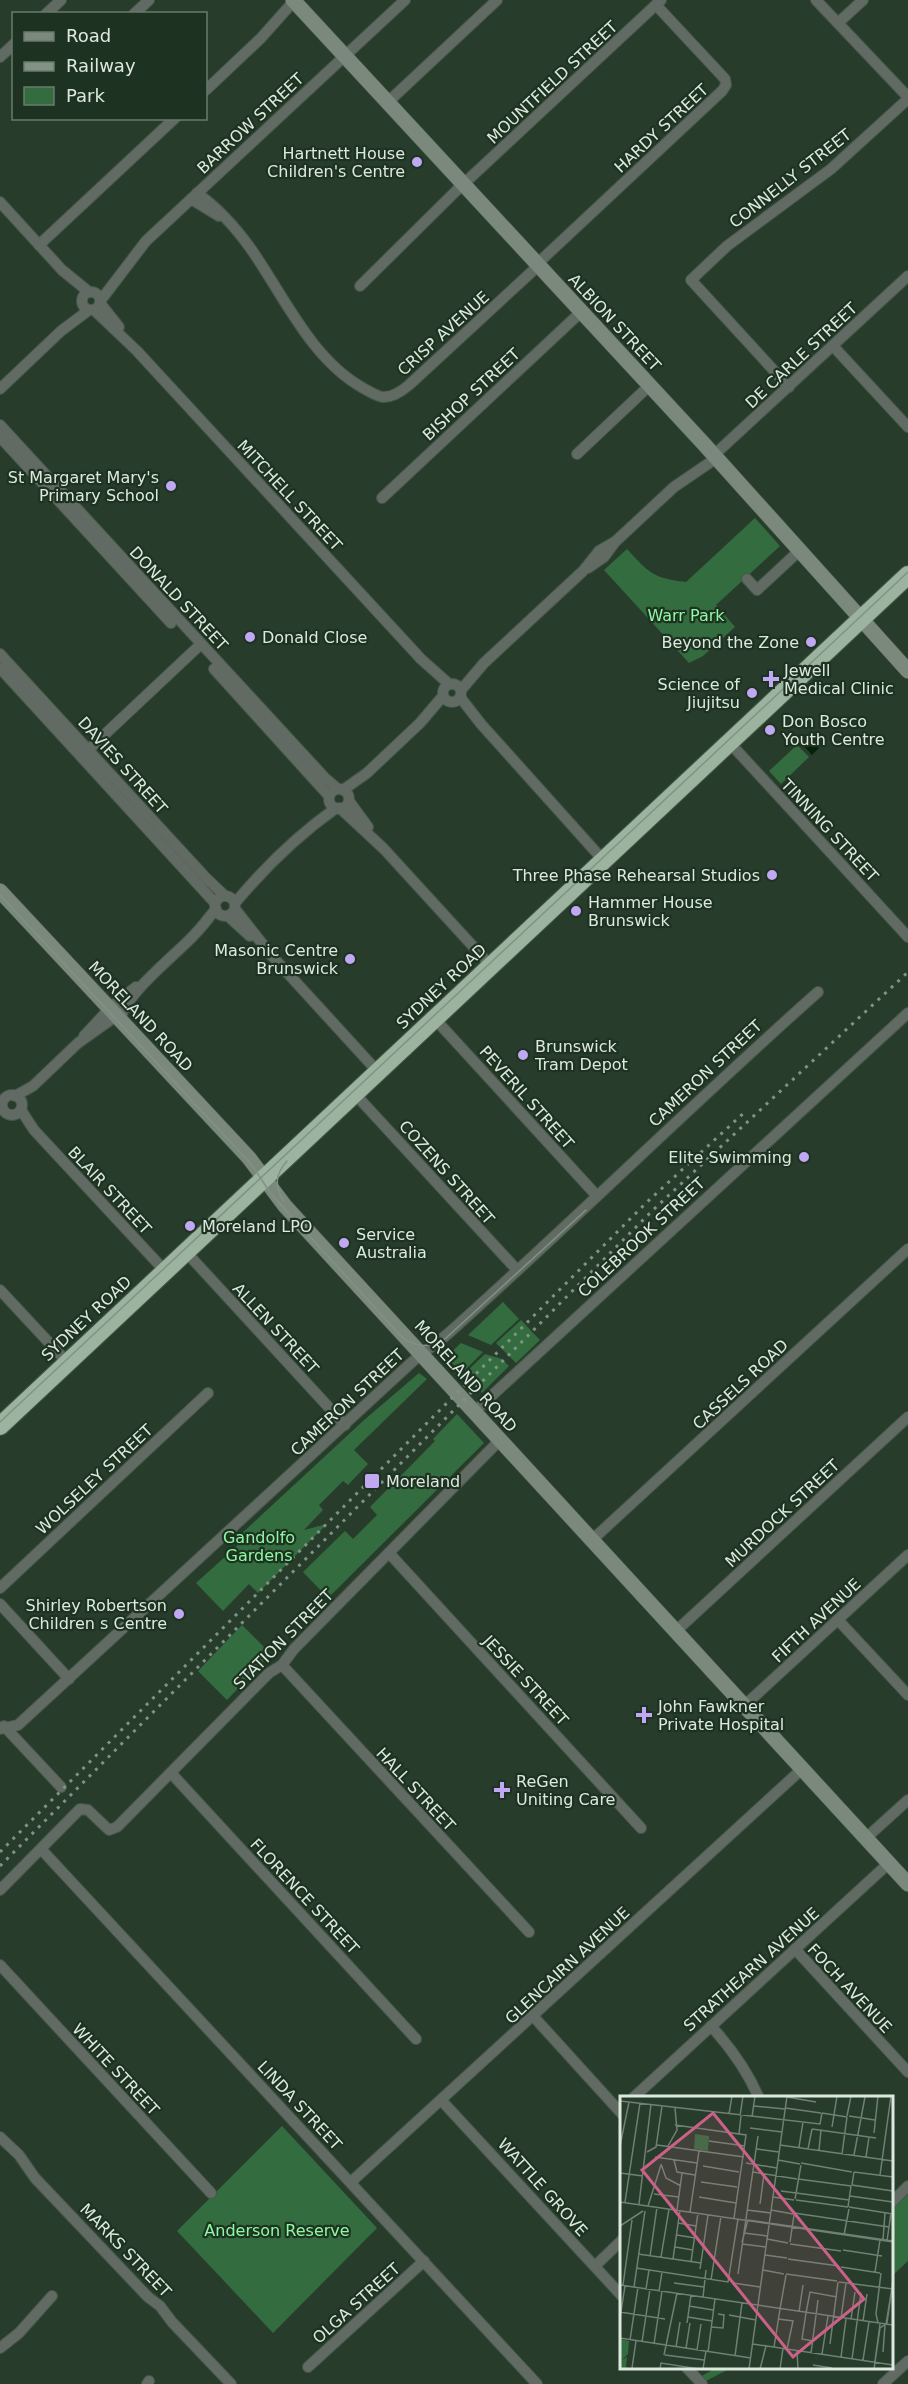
<svg xmlns="http://www.w3.org/2000/svg" width="908" height="2384" viewBox="0 0 908 2384" font-family="'DejaVu Sans',sans-serif">
<rect width="100%" height="100%" fill="#283c2b"/>
<g fill="#336c3f">
<path d="M755,518L780,546L716,605L735,627L703,656L689,663L604,570L627,549C649,573 653,578 686,582Z"/>
<polygon points="797,745 809,757 781,784 769,771"/>
<polygon points="503,1302 519,1319 491,1345 468,1335"/>
<polygon points="521,1320 540,1340 516,1363 496,1343"/>
<polygon points="461,1343 483,1352 462,1373 446,1357"/>
<polygon points="485,1354 502,1359 509,1366 482,1393 464,1374"/>
<polygon points="419,1373 427,1379 354,1450 368,1464 348,1485 343,1481 319,1505 323,1510 304,1530 327,1524 258,1593 249,1584 223,1611 196,1583 237,1546 239,1536 363,1421"/>
<polygon points="457,1414 484,1443 328,1598 303,1572 345,1531 353,1539 377,1515 370,1507 435,1441 433,1439"/>
<polygon points="242,1625 271,1654 227,1700 198,1671"/>
<polygon points="282,2126 377,2228 273,2333 177,2231"/>
<polygon points="908,2193 908,2261 892,2276 892,2209"/>
<polygon points="716,2368 731,2368 702,2383 698,2378"/>
</g>
<polygon fill="#05200b" points="807,735 819,748 812,755 801,743"/>
<g fill="none" stroke-linecap="round" stroke-linejoin="round">
<defs>
<g id="street">
<polyline points="816,0 908,97"/>
<polyline points="46,14 61,0"/>
<polyline points="134,14 149,0"/>
<polyline points="838,23 863,0"/>
<polyline points="0,57 14,44"/>
<polyline points="206,90 261,38 294,1"/>
<polyline points="388,102 497,0"/>
<path d="M197,193C218,208 236,228 251,249C284,296 311,359 363,388C369,391 377,397 384,397C394,397 402,391 409,385L538,266"/>
<polyline points="191,199 219,216"/>
<polyline points="0,202 62,270 89,292"/>
<polyline points="39,245 175,118"/>
<polyline points="537,264 722,91 726,85 725,79 656,5"/>
<polyline points="360,286 456,191 661,0"/>
<circle cx="91" cy="301" r="9"/>
<polyline points="101,300 146,241 405,0"/>
<polyline points="100,303 119,327"/>
<polyline points="94,310 137,351 421,659 449,684"/>
<polyline points="833,346 908,427"/>
<polyline points="789,387 691,280 727,246 831,169 908,99"/>
<polyline points="0,389 61,331 89,310"/>
<polyline points="0,425 325,778 338,789"/>
<polyline points="0,437 171,623"/>
<polyline points="577,454 649,386"/>
<polyline points="713,456 908,276"/>
<polyline points="382,498 581,312"/>
<polyline points="588,568 604,557 615,542"/>
<polyline points="747,579 757,590 799,551"/>
<polyline points="0,654 206,878 225,896"/>
<polyline points="0,668 215,903"/>
<polyline points="214,669 329,796"/>
<circle cx="452" cy="693" r="9"/>
<polyline points="461,690 484,663 583,571 599,551 616,541 674,487 715,459"/>
<polyline points="460,697 481,724 604,861"/>
<polyline points="729,742 908,937"/>
<polyline points="85,753 201,644"/>
<circle cx="339" cy="799" r="10"/>
<polyline points="343,790 367,773 420,723 443,696"/>
<polyline points="349,801 368,827"/>
<polyline points="340,808 384,849 491,966"/>
<circle cx="225" cy="906" r="10"/>
<path d="M235,903C265,867 298,835 336,808"/>
<polyline points="235,909 272,956 378,1072"/>
<polyline points="228,916 250,936"/>
<polyline points="435,1019 597,1196"/>
<path d="M120,1021C123,995 177,954 195,934C203,926 209,917 216,909"/>
<polyline points="84,1036 111,1007 136,987"/>
<polyline points="355,1094 517,1270"/>
<circle cx="12" cy="1105" r="10"/>
<polyline points="15,1096 33,1086 78,1043 116,1016"/>
<polyline points="21,1110 34,1130 165,1271"/>
<polyline points="186,1252 345,1425"/>
<polyline points="0,1290 67,1362"/>
<polyline points="474,1412 908,1013"/>
<polyline points="592,1540 908,1249"/>
<polyline points="389,1553 641,1828"/>
<polyline points="0,1588 208,1393"/>
<polyline points="0,1604 69,1679"/>
<polyline points="838,1620 908,1695"/>
<polyline points="676,1631 908,1417"/>
<polyline points="282,1665 529,1932"/>
<polyline points="744,1706 908,1555"/>
<polyline points="4,1726 61,1787"/>
<path d="M0,1729L18,1725L412,1362C425,1351 439,1342 451,1331C575,1220 693,1103 818,992"/>
<polyline points="171,1773 416,2039"/>
<polyline points="866,1838 908,1800"/>
<polyline points="41,1849 537,2384"/>
<polyline points="0,1890 80,1809 88,1810 109,1830 117,1827 269,1673 282,1665 294,1649 500,1440"/>
<polyline points="795,1949 908,2072"/>
<polyline points="0,1965 211,2193"/>
<polyline points="533,2016 622,2114"/>
<path d="M711,2026C731,2048 747,2070 759,2098"/>
<polyline points="633,2098 889,1863"/>
<polyline points="441,2100 622,2296"/>
<polyline points="0,2137 19,2155 35,2178 148,2297 160,2306 172,2322 231,2384"/>
<polyline points="351,2182 802,1769"/>
<polyline points="892,2202 908,2186"/>
<polyline points="595,2266 622,2240"/>
<polyline points="0,2348 19,2333 52,2296"/>
<polyline points="308,2367 424,2261"/>
<polyline points="687,2368 702,2384"/>
<polyline points="147,2384 149,2381"/>
<polyline points="883,2384 908,2361"/>
</g>
<g id="secondary">
<polyline points="293,0 703,443 908,671"/>
<polyline points="0,891 249,1158 285,1206 908,1884"/>
</g>
<polyline id="highway" points="0,1426 908,575"/>
</defs>
<use href="#street" stroke="#455848" stroke-width="12"/>
<use href="#secondary" stroke="#455848" stroke-width="16"/>
<use href="#highway" stroke="#455848" stroke-width="20"/>
<use href="#street" stroke="#626b63" stroke-width="10"/>
<use href="#secondary" stroke="#7a897b" stroke-width="15"/>
<use href="#highway" stroke="#9cb39f" stroke-width="18"/>
<g stroke="#829285" stroke-width="1.5">
<path d="M0,895L252,1165L271,1194L400,1335C414,1348 431,1349 446,1338L586,1210"/>
<path d="M284,1201C274,1187 275,1174 287,1161"/>
<polyline points="0,1422 908,572"/>
</g>
<g stroke="#829285" stroke-width="3" stroke-dasharray="3 6" stroke-linecap="butt">
<polyline points="0,1852 646,1203 747,1110"/>
<polyline points="0,1866 653,1210 908,972"/>
</g>
</g>
<g fill="#c0a8f3" stroke="#1e3221" stroke-width="2">
<circle cx="417" cy="162" r="6"/>
<circle cx="171" cy="486" r="6"/>
<circle cx="250" cy="637" r="6"/>
<circle cx="811" cy="642" r="6"/>
<path d="M768 670h6v6h6v6h-6v6h-6v-6h-6v-6h6z"/>
<circle cx="752" cy="693" r="6"/>
<circle cx="770" cy="730" r="6"/>
<circle cx="772" cy="875" r="6"/>
<circle cx="576" cy="911" r="6"/>
<circle cx="350" cy="959" r="6"/>
<circle cx="523" cy="1055" r="6"/>
<circle cx="804" cy="1157" r="6"/>
<circle cx="190" cy="1226" r="6"/>
<circle cx="344" cy="1243" r="6"/>
<rect x="364" y="1473" width="16" height="16" rx="3"/>
<circle cx="179" cy="1614" r="6"/>
<path d="M641 1706h6v6h6v6h-6v6h-6v-6h-6v-6h6z"/>
<path d="M499 1781h6v6h6v6h-6v6h-6v-6h-6v-6h6z"/>
</g>
<g text-anchor="middle" stroke-width="4.5" stroke-linejoin="round" paint-order="stroke">
<g font-size="16" fill="#dde9df" stroke="#1e3221">
<text transform="translate(552 82) rotate(-43)" y="6">MOUNTFIELD STREET</text>
<text transform="translate(250 123) rotate(-43)" y="6">BARROW STREET</text>
<text transform="translate(661 128) rotate(-43)" y="6">HARDY STREET</text>
<text transform="translate(790 178) rotate(-38)" y="6">CONNELLY STREET</text>
<text transform="translate(615 322) rotate(47)" y="6">ALBION STREET</text>
<text transform="translate(443 333) rotate(-42)" y="6">CRISP AVENUE</text>
<text transform="translate(801 355) rotate(-43)" y="6">DE CARLE STREET</text>
<text transform="translate(471 394) rotate(-43)" y="6">BISHOP STREET</text>
<text transform="translate(290 495) rotate(47)" y="6">MITCHELL STREET</text>
<text transform="translate(179 598) rotate(47)" y="6">DONALD STREET</text>
<text transform="translate(123 765) rotate(48)" y="6">DAVIES STREET</text>
<text transform="translate(830 830) rotate(47)" y="6">TINNING STREET</text>
<text transform="translate(441 986) rotate(-43)" y="6">SYDNEY ROAD</text>
<text transform="translate(141 1016) rotate(47)" y="6">MORELAND ROAD</text>
<text transform="translate(705 1073) rotate(-43)" y="6">CAMERON STREET</text>
<text transform="translate(527 1097) rotate(48)" y="6">PEVERIL STREET</text>
<text transform="translate(447 1172) rotate(48)" y="6">COZENS STREET</text>
<text transform="translate(110 1190) rotate(47)" y="6">BLAIR STREET</text>
<text transform="translate(641 1237) rotate(-43)" y="6">COLEBROOK STREET</text>
<text transform="translate(86 1318) rotate(-43)" y="6">SYDNEY ROAD</text>
<text transform="translate(276 1328) rotate(47)" y="6">ALLEN STREET</text>
<text transform="translate(466 1376) rotate(48)" y="6">MORELAND ROAD</text>
<text transform="translate(740 1384) rotate(-43)" y="6">CASSELS ROAD</text>
<text transform="translate(347 1402) rotate(-43)" y="6">CAMERON STREET</text>
<text transform="translate(94 1479) rotate(-43)" y="6">WOLSELEY STREET</text>
<text transform="translate(782 1513) rotate(-43)" y="6">MURDOCK STREET</text>
<text transform="translate(816 1620) rotate(-43)" y="6">FIFTH AVENUE</text>
<text transform="translate(283 1639) rotate(-45)" y="6">STATION STREET</text>
<text transform="translate(526 1680) rotate(47)" y="6">JESSIE STREET</text>
<text transform="translate(416 1789) rotate(47)" y="6">HALL STREET</text>
<text transform="translate(305 1896) rotate(47)" y="6">FLORENCE STREET</text>
<text transform="translate(567 1965) rotate(-43)" y="6">GLENCAIRN AVENUE</text>
<text transform="translate(751 1969) rotate(-42)" y="6">STRATHEARN AVENUE</text>
<text transform="translate(850 1988) rotate(47)" y="6">FOCH AVENUE</text>
<text transform="translate(116 2069) rotate(47)" y="6">WHITE STREET</text>
<text transform="translate(300 2105) rotate(47)" y="6">LINDA STREET</text>
<text transform="translate(543 2187) rotate(48)" y="6">WATTLE GROVE</text>
<text transform="translate(126 2250) rotate(46)" y="6">MARKS STREET</text>
<text transform="translate(356 2303) rotate(-42)" y="6">OLGA STREET</text>
</g>
<g font-size="16" fill="#dde9df" stroke="#1e3221" text-anchor="start">
<text x="405" y="159" text-anchor="end">Hartnett House<tspan x="405" dy="18">Children's Centre</tspan></text>
<text x="159" y="483" text-anchor="end">St Margaret Mary's<tspan x="159" dy="18">Primary School</tspan></text>
<text x="262" y="643">Donald Close</text>
<text x="799" y="648" text-anchor="end">Beyond the Zone</text>
<text x="784" y="676">Jewell<tspan x="784" dy="18">Medical Clinic</tspan></text>
<text x="740" y="690" text-anchor="end">Science of<tspan x="740" dy="18">Jiujitsu</tspan></text>
<text x="782" y="727">Don Bosco<tspan x="782" dy="18">Youth Centre</tspan></text>
<text x="760" y="881" text-anchor="end">Three Phase Rehearsal Studios</text>
<text x="588" y="908">Hammer House<tspan x="588" dy="18">Brunswick</tspan></text>
<text x="338" y="956" text-anchor="end">Masonic Centre<tspan x="338" dy="18">Brunswick</tspan></text>
<text x="535" y="1052">Brunswick<tspan x="535" dy="18">Tram Depot</tspan></text>
<text x="792" y="1163" text-anchor="end">Elite Swimming</text>
<text x="202" y="1232">Moreland LPO</text>
<text x="356" y="1240">Service<tspan x="356" dy="18">Australia</tspan></text>
<text x="386" y="1487">Moreland</text>
<text x="167" y="1611" text-anchor="end">Shirley Robertson<tspan x="167" dy="18">Children s Centre</tspan></text>
<text x="658" y="1712">John Fawkner<tspan x="658" dy="18">Private Hospital</tspan></text>
<text x="516" y="1787">ReGen<tspan x="516" dy="18">Uniting Care</tspan></text>
</g>
<g font-size="16" fill="#8ef9a2" stroke="#1e3221">
<text x="686" y="621">Warr Park</text>
<text x="259" y="1543">Gandolfo<tspan x="259" dy="18">Gardens</tspan></text>
<text x="277" y="2236">Anderson Reserve</text>
</g>
</g>
<g transform="translate(620 2096)">
<rect width="273" height="273" fill="#283c2b"/>
<path d="M75,38L89,40L88,55L74,53ZM0,243L9,245L8,258L2,264L7,261L6,271L12,273H0Z" fill="#336c3f"/>
<path fill="none" stroke="#708173" stroke-width="1.5" d="M167,1L196,6M0,5L200,28L202,17M134,10L165,13M165,12L201,17M202,17L227,21M109,18L112,0M120,20L123,0M227,20L231,0M229,20L255,24M132,21L135,0M55,29L126,39L114,122M212,31L217,0M130,32L162,36M192,33L256,42M254,37L258,0M119,38L121,20M89,45L125,50M37,49L124,61M160,49L273,65M0,50L9,6M48,50L57,34L55,12M179,51L183,26M137,53L159,56M188,53L192,33M199,54L201,34M27,56L36,51L42,10M222,58L227,21M234,59L245,1M35,61L77,67M246,61L249,41M54,64L57,76L75,79M158,64L180,68M126,67L157,72M181,67L232,76M41,68L46,82L61,90M83,70L119,76M133,76L177,83M234,76L232,89L273,95M234,76L273,81M0,77L23,80M260,79L271,0M178,83L231,90M81,86L117,91M161,95L229,104M34,98L59,101M230,100L273,106M79,101L116,107M153,101L174,104M175,103L181,69M176,104L228,111M0,106L273,146M5,106L20,7M19,108L31,8M140,108L144,78M28,110L41,69M228,111L231,90M229,111L273,118M57,114L62,77M127,114L151,117M151,114L173,118M70,116L79,55M174,117L269,131M58,127L76,130M0,130L23,115M124,137L147,140M57,139L75,142M224,139L229,113M147,143L168,147M263,144L265,117M267,145L271,117M122,146L128,124L273,145M170,146L174,119M122,148L146,151M170,148L221,155M55,151L73,154M223,154L262,160M18,158L81,167M145,159L167,162M30,160L37,111M41,161L49,113M53,163L60,114M168,163L219,170M71,166L78,117M221,171L260,177M16,172L108,186L118,123M80,173L88,119M143,174L164,178M255,176L260,144M118,178L138,40M166,178L217,185M91,184L101,120M219,186L273,193M273,186L266,228L273,229M54,187L84,191M113,187L140,191M0,189L266,228M3,189L12,124M14,191L25,115M26,193L29,174M39,195L42,176M83,201L86,174M69,210L93,214M160,213L166,179M0,216L45,223M179,216L183,189M186,217L190,196L217,201M186,217L182,243L193,245M109,219L136,224M68,221L92,225M0,222L5,190M221,222L226,187M158,223L173,225L167,253M231,223L235,196M243,225L247,198M67,227L71,199M258,227L256,218L261,177M91,231L103,232L104,219L98,218M0,242L131,262M10,244L18,191M22,246L30,193M34,248L42,195M133,248L273,269M210,248L218,186M56,251L60,226M154,251L160,213M66,252L70,227M77,254L81,228M177,255L178,273M88,256L95,203M263,256L265,229M191,257L198,204M202,258L208,220M44,259L57,197M45,259L84,264M115,260L122,207M221,261L226,223M232,263L241,197M243,264L249,226M193,269L212,272M12,272L16,245M40,273L41,267L79,273M83,273L86,255M129,273L167,0M129,273L167,0M140,273L146,250M160,273L163,252M254,273L260,228M254,273L260,232L267,227L273,184"/>
<path fill="#cb6189" fill-opacity="0.15" stroke="#cb6189" stroke-width="3" d="M93,17L244,203L173,261L22,74Z"/>
<rect width="273" height="273" fill="none" stroke="#dde9df" stroke-width="3"/>
</g>
<rect x="12" y="12" width="195" height="108" fill="#1e3221" stroke="#6a7b6d" stroke-width="1.5"/>
<rect x="24" y="32" width="30" height="9" fill="#7a897b" stroke="#6a7b6d" stroke-width="1.5"/>
<text x="66" y="42" font-size="18" fill="#dde9df">Road</text>
<rect x="24" y="62" width="30" height="9" fill="#829285" stroke="#6a7b6d" stroke-width="1.5"/>
<text x="66" y="72" font-size="18" fill="#dde9df">Railway</text>
<rect x="24" y="87" width="30" height="18" fill="#336c3f" stroke="#6a7b6d" stroke-width="1.5"/>
<text x="66" y="102" font-size="18" fill="#dde9df">Park</text>
</svg>
